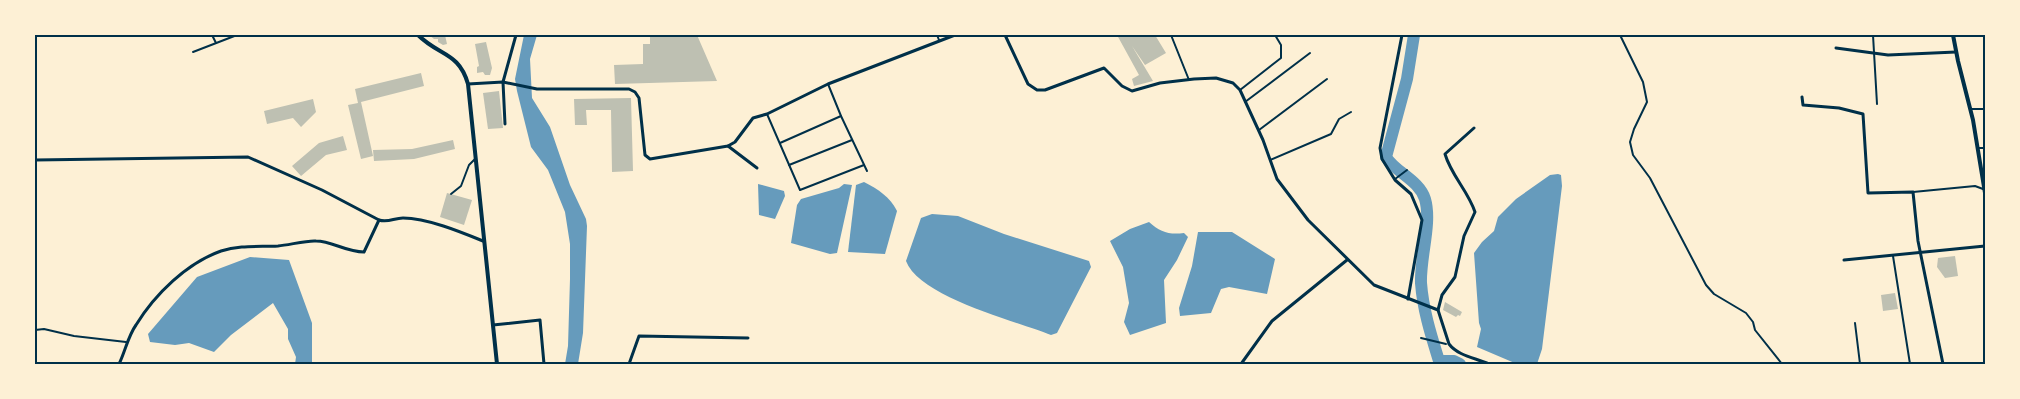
<svg xmlns="http://www.w3.org/2000/svg" width="2020" height="399" viewBox="0 0 2020 399" font-family="'Noto Sans',sans-serif">
<rect width="100%" height="100%" fill="#fdf0d5"/>
<g fill="#669bbc">
<polygon points="524,35 537,35 530,59 532,98 550,127 570,185 586,219 587,226 583,333 578,364 565,364 568,346 570,279 570,244 565,212 548,170 531,147 517,91 515,79"/>
<polygon points="1558,174 1561,175 1562,186 1542,349 1537,364 1517,364 1477,347 1481,329 1479,323 1474,253 1482,242 1494,231 1498,217 1516,199 1550,175"/>
<path d="M864,182C878,189 890,197 897,211L885,254L848,252L856,185Z"/>
<polygon points="758,184 784,191 785,196 775,219 759,215"/>
<polygon points="844,184 852,185 837,253 830,254 791,243 797,205 801,199 839,188"/>
<path d="M932,214L958,216L1004,234L1089,261L1091,267L1057,333L1051,335C1016,321 919,297 906,261L921,218Z"/>
<path d="M1149,222C1160,232 1169,235 1184,233L1188,237L1177,260L1164,280L1166,323L1130,335L1124,322L1129,303L1123,267L1110,241L1130,229Z"/>
<polygon points="1198,232 1232,232 1275,259 1267,294 1229,287 1221,289 1211,313 1180,316 1179,308 1192,266"/>
<polygon points="250,257 289,260 312,323 312,364 295,364 296,357 288,339 288,329 273,303 231,335 214,352 189,343 175,345 150,342 148,334 197,277"/>
</g>
<g fill="none" stroke-linecap="round" stroke-linejoin="round">
<g stroke="#669bbc" stroke-width="12">
<path d="M1414,35L1407,79L1386,157C1395,172 1419,180 1425,199C1432,223 1420,257 1421,283C1423,310 1431,335 1439,361"/>
<polyline points="1439,361 1454,361 1460,364"/>
</g>
</g>
<g fill="#bec0b2">
<polygon points="429,35 445,35 447,44 443,45 438,42 438,39 434,39"/>
<polygon points="650,35 697,35 717,81 615,84 614,65 643,64 643,44 650,44"/>
<polygon points="1117,35 1155,35 1166,53 1145,65 1132,46 1153,81 1134,86 1132,79 1139,75"/>
<polygon points="486,42 492,68 490,75 485,75 483,72 477,73 477,67 479,66 475,44"/>
<polygon points="421,73 424,86 361,102 373,156 361,159 348,105 358,103 355,89"/>
<polygon points="499,91 503,128 488,129 483,93"/>
<polygon points="631,98 633,171 612,172 611,110 586,110 587,125 575,125 574,99"/>
<polygon points="313,99 316,112 301,127 293,118 267,124 264,111"/>
<polygon points="343,136 347,150 326,155 301,176 292,166 319,143"/>
<polygon points="453,140 455,149 414,159 374,161 373,150 412,149"/>
<polygon points="447,193 472,200 464,225 440,217"/>
<polygon points="1955,256 1958,276 1945,278 1937,267 1938,258"/>
<polygon points="1895,293 1898,309 1883,311 1881,295"/>
<polygon points="1445,302 1462,312 1460,316 1458,315 1456,317 1443,310"/>
</g>
<g fill="none" stroke-linecap="round" stroke-linejoin="round">
<g stroke="#003049" stroke-width="2">
<polyline points="212,35 216,43"/>
<polyline points="937,35 939,40"/>
<polyline points="1171,35 1189,80"/>
<polyline points="1620,35 1643,82 1647,102 1634,129 1630,142 1633,155 1650,178 1706,285 1714,294 1746,313 1753,322 1755,330 1782,364"/>
<polyline points="1873,35 1877,104"/>
<polyline points="193,52 237,35"/>
<polyline points="828,84 841,116 867,171"/>
<polyline points="1240,90 1281,58 1281,45 1275,35"/>
<polyline points="1245,102 1310,53"/>
<polyline points="1970,109 1985,109"/>
<polyline points="767,114 800,190 864,165"/>
<polyline points="1259,130 1327,79"/>
<polyline points="780,143 841,116"/>
<polyline points="1977,148 1985,148"/>
<polyline points="1270,160 1331,134 1339,119 1351,112"/>
<polyline points="789,165 852,140"/>
<polyline points="1395,179 1407,170"/>
<polyline points="1913,192 1975,186 1983,189"/>
<polyline points="451,194 461,186 469,165 475,159"/>
<polyline points="1893,256 1910,364"/>
<polyline points="1855,323 1860,364"/>
<polyline points="35,330 44,329 74,336 126,342"/>
<polyline points="1421,338 1446,344"/>
</g>
<g stroke="#003049" stroke-width="3">
<path d="M1005,35L1028,84L1037,90H1045L1104,68L1122,86L1132,91L1160,83L1194,79L1216,78L1233,83L1240,90L1263,140L1277,179L1308,220L1374,285L1438,310L1449,344C1458,356 1476,358 1489,364"/>
<polyline points="1402,35 1380,148 1382,159 1395,180 1411,194 1422,220 1408,299"/>
<polyline points="1836,48 1888,55 1956,52"/>
<polyline points="468,84 503,82 537,89 629,89 635,92 639,98 645,155 650,159 728,146 735,142 753,118 767,114 828,84 955,35"/>
<polyline points="1802,97 1803,105 1839,108 1863,114 1868,193 1913,192 1918,241 1943,364"/>
<polyline points="505,124 503,82 516,35"/>
<polyline points="728,146 757,168"/>
<path d="M35,160L248,157L322,190L379,220C388,223 394,218 403,218C427,218 461,232 483,241"/>
<polyline points="1844,260 1985,246"/>
<path d="M1438,310L1442,295L1455,277L1464,236L1475,212C1468,191 1451,175 1445,154L1474,128"/>
<polyline points="493,325 540,320 544,364"/>
<path d="M119,364C125,352 128,336 136,325C155,294 187,263 221,251C240,245 259,247 278,246C289,245 308,240 316,241C332,241 346,252 364,252L379,220"/>
<polyline points="629,364 639,336 748,338"/>
<polyline points="1241,364 1272,321 1347,260"/>
</g>
<g stroke="#003049" stroke-width="4">
<path d="M418,35C439,56 459,52 468,84L497,364"/>
<polyline points="1953,35 1958,61 1973,120 1985,193"/>
</g>
</g>
<rect width="2020" height="399" fill="none" stroke="#fdf0d5" stroke-width="72"/>
<rect x="36" y="36" width="1948" height="327" fill="none" stroke="#003049" stroke-width="2"/>
</svg>
